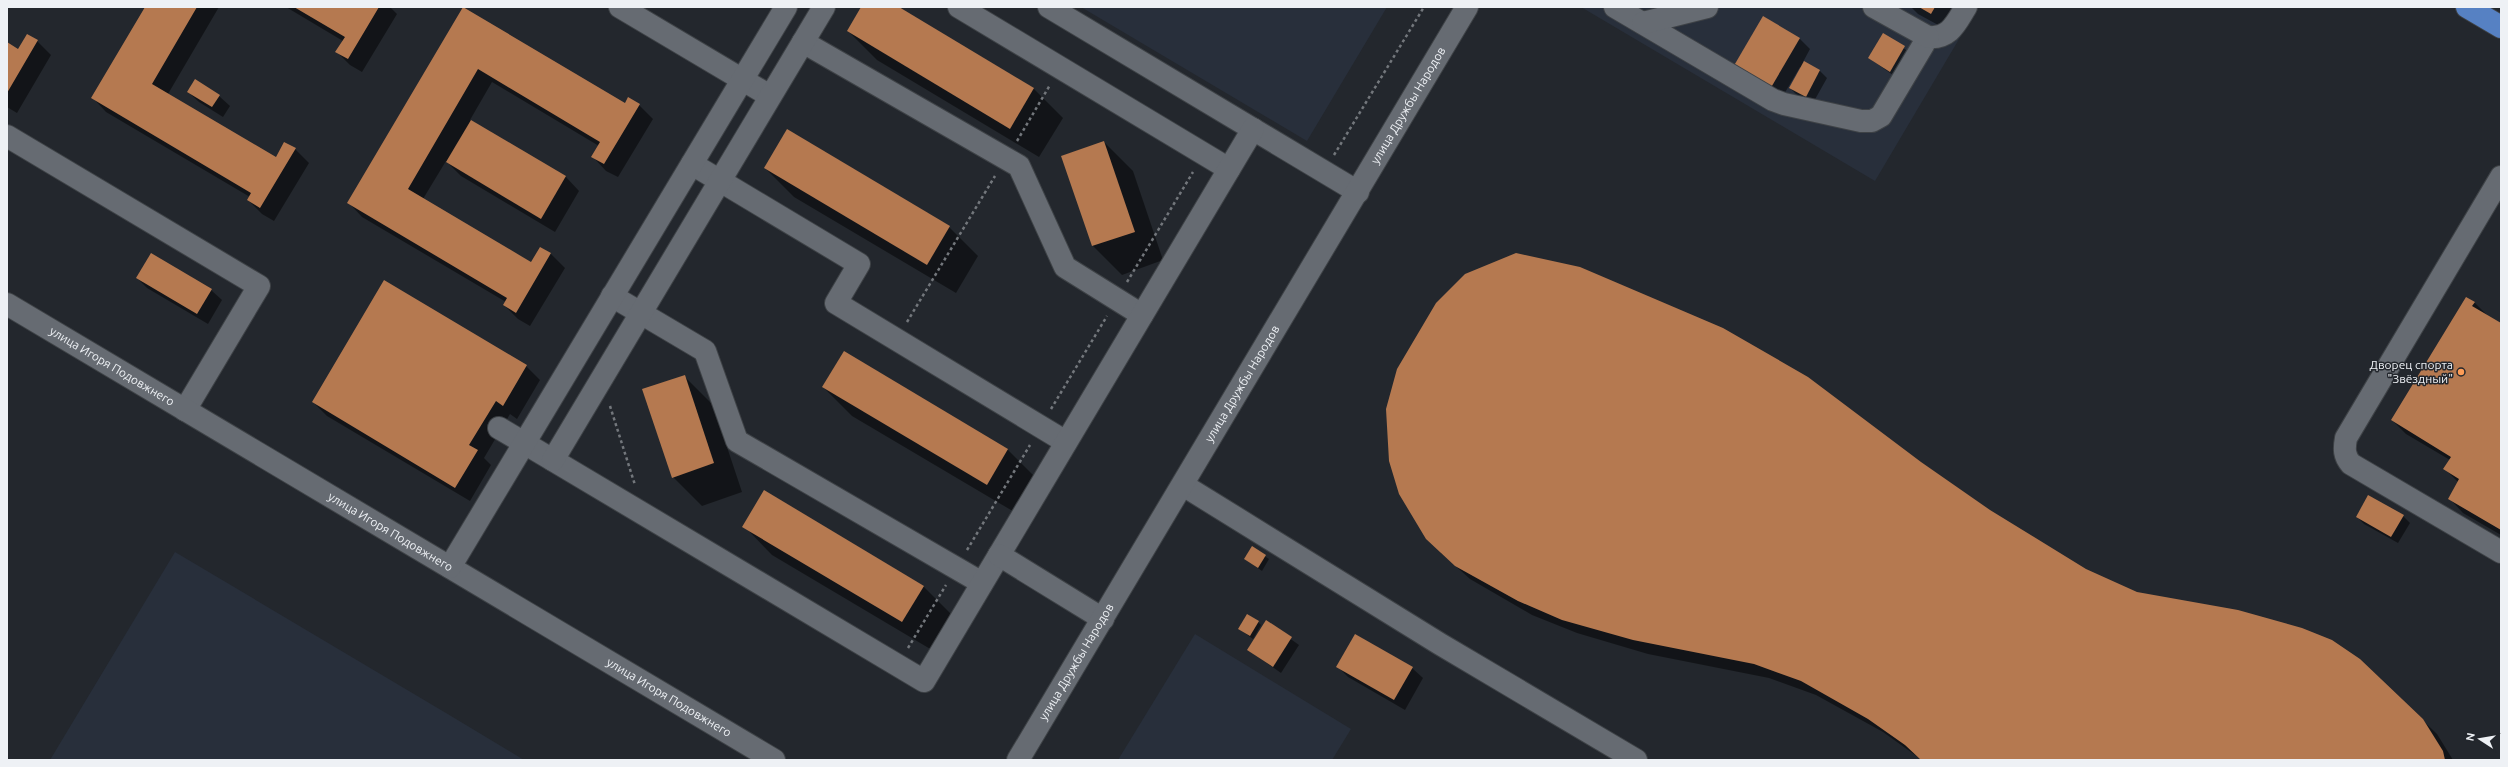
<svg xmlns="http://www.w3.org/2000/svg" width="2508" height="767" viewBox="0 0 2508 767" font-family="Ubuntu,sans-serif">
<rect width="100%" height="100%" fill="#23272d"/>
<g fill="#282f3b">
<polygon points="1081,7 1387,7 1307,141"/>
<polygon points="1581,7 1978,7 1875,181"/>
<polygon points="175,552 446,713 524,760 50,760"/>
<polygon points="1195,634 1351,729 1332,760 1118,760"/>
</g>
<g fill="#0007">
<polygon points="146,7 219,7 168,94 276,158 295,149 309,163 274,221 262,214 248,200 250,197 106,112 93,98"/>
<polygon points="286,7 390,7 397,14 362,72 350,65 337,52 343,41"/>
<polygon points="862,7 897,7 1034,89 1063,118 1039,157 877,60 848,31"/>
<polygon points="1911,7 1965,7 1951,32 1918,14"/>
<polygon points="464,9 625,104 639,105 653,119 618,177 606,171 593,157 599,146 492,82 470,120 566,177 579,191 555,232 461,176 446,161 423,199 532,263 541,248 551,254 565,268 530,326 518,319 504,305 506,302 362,217 349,203"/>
<polygon points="1764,17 1800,39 1810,49 1803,62 1820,71 1827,78 1813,103 1797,95 1790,88 1801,68 1800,67 1780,101 1744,79"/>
<polygon points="1883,34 1912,54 1897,78 1869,58"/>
<polygon points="27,35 37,41 51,55 17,113 7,107 7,43 18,50"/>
<polygon points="188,92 219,96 230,106 223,117 199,102"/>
<polygon points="1104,142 1133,171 1163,260 1122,275 1093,246 1062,156"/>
<polygon points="765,168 949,227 978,256 956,293 794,197"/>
<polygon points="137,278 211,290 222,300 208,324 147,288"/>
<polygon points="2474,302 2489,317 2501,324 2501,535 2463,513 2450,499 2458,482 2445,469 2450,460 2406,434 2392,420"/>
<polygon points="526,366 540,380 517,419 510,414 484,458 491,465 470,501 327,416 313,402"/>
<polygon points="684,376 713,405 742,492 702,506 673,477"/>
<polygon points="823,387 1008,450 1036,478 1016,513 852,416"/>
<polygon points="1920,463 1990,511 2085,570 2137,593 2360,660 2437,734 2453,760 1922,760 1883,732 1816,695 1769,678 1648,654 1577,633 1532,615 1470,579 1441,553"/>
<polygon points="2403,516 2410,523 2398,543 2364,524 2357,517"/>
<polygon points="744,526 923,586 952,615 932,650 772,555"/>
<polygon points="1252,548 1269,559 1262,571 1245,559"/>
<polygon points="1258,622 1261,625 1253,639 1239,629"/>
<polygon points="1267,622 1299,645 1281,673 1248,650"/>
<polygon points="1337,666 1412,668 1423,678 1405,710 1348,677"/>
</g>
<g fill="#b57950">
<polygon points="145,7 197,7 152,84 276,157 284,142 296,148 260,208 247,200 251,193 91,98"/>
<polygon points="294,7 379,7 348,59 335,52 345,37"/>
<polygon points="463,7 625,103 628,97 640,104 604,164 591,157 600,142 478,69 408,189 531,262 540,247 551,253 516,313 503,305 507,298 347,203"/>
<polygon points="861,7 899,7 1034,88 1010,129 847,31"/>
<polygon points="1919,7 1935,7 1931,14"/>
<polygon points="1763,16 1800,38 1769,91 1732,69"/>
<polygon points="1883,33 1905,46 1890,72 1868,58"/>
<polygon points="27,34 38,40 7,93 7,42 18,49"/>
<polygon points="1804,61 1820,70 1806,97 1789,88"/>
<polygon points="195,79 220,95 212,107 187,92"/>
<polygon points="471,120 566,176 541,219 446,162"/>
<polygon points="787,129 950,226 927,265 764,168"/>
<polygon points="1104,141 1135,232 1092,246 1061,156"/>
<polygon points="151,253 212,289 197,314 136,278"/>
<polygon points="1516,253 1580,267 1723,328 1808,377 1921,462 1990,510 2086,569 2137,592 2238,610 2302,628 2332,640 2360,659 2423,719 2443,751 2445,760 1921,760 1905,745 1868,719 1801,681 1754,664 1633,640 1562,620 1518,601 1455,566 1426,539 1399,494 1389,461 1386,409 1397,369 1436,303 1465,274"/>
<polygon points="384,280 527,365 503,406 496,401 469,445 478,450 455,488 312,402"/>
<polygon points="2466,297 2475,302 2472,306 2501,323 2501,530 2448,499 2459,479 2443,469 2451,457 2391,420"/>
<polygon points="844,351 1008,449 987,485 822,387"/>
<polygon points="685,375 714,463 672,478 642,389"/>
<polygon points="764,490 924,586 902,622 742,527"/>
<polygon points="2368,495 2404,515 2391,537 2356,517"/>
<polygon points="1252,546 1266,555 1258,568 1244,559"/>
<polygon points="1247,614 1259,621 1250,636 1238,629"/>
<polygon points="1266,620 1292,637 1273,667 1247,650"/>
<polygon points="1355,634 1413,667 1394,700 1336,667"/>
</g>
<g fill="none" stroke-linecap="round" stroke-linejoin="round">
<defs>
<g id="minor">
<polyline points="620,7 770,96"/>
<polyline points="959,7 1229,169"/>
<polyline points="1049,7 1358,192"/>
<path d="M1615,7L1773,100L1784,104L1861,121H1872L1881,116L1928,37C1950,39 1956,23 1966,7"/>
<polyline points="1874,7 1928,37"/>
<polyline points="1643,23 1707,7"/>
<polyline points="803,42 1019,166 1065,267 1142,315"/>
<polyline points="7,136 259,286 185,410"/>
<polyline points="692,164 859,264 836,303 1066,442"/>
<path d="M2501,177L2346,438C2344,449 2344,456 2351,464L2501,552"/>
<polyline points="612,296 705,351 737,441 982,583"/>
<path id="s1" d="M7,304L774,760"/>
<polyline points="499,428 924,681 1253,129"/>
<polyline points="553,460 824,7"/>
<polyline points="1183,485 1440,644 1636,760"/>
<polyline points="999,555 1103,619"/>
<polyline points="450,567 786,7"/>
<path id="s2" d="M1018,760L1467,7"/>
</g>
<polyline id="major" points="2467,7 2501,27"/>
</defs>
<use href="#minor" stroke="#3e4246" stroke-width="24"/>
<use href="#major" stroke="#3e4246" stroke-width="24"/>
<g stroke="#73777c" stroke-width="2.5" stroke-dasharray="3 3" stroke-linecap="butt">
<polyline points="1017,141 1050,85"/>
<polyline points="1334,155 1424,7"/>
<polyline points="1127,282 1193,172"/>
<polyline points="907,322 995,176"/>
<polyline points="610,406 635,485"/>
<polyline points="1051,409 1107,316"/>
<polyline points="967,550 1030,445"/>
<polyline points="908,648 946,585"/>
</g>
<use href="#minor" stroke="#666b72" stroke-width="22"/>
<use href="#major" stroke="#5681c3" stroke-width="22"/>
</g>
<circle fill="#fd9c56" stroke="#23272d" stroke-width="1.5" cx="2461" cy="372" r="4"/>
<g text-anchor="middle" stroke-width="3" stroke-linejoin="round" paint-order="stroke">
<g font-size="12" fill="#eef1f5" stroke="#23272d">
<text dy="4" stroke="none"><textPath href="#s2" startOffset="762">улица Дружбы Народов</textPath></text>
<text dy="4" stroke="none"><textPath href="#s1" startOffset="122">улица Игоря Подовжнего</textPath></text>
<text dy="4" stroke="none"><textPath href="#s2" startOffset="438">улица Дружбы Народов</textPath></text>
<text dy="4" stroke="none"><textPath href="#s1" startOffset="446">улица Игоря Подовжнего</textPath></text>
<text dy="4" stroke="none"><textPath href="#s2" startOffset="114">улица Дружбы Народов</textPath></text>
<text dy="4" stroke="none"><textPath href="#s1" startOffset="770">улица Игоря Подовжнего</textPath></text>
</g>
<g font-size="12" fill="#eef1f5" stroke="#23272d" text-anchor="end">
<text x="2453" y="369">Дворец спорта<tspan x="2453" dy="14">"Звёздный"</tspan></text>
</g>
</g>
<rect width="2508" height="767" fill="none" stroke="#eef1f5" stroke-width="16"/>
<g transform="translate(2480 739) rotate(282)" stroke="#23272d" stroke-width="3" paint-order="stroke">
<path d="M0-3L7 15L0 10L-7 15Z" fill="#eef1f5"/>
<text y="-6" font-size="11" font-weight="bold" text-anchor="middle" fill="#eef1f5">N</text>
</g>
</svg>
